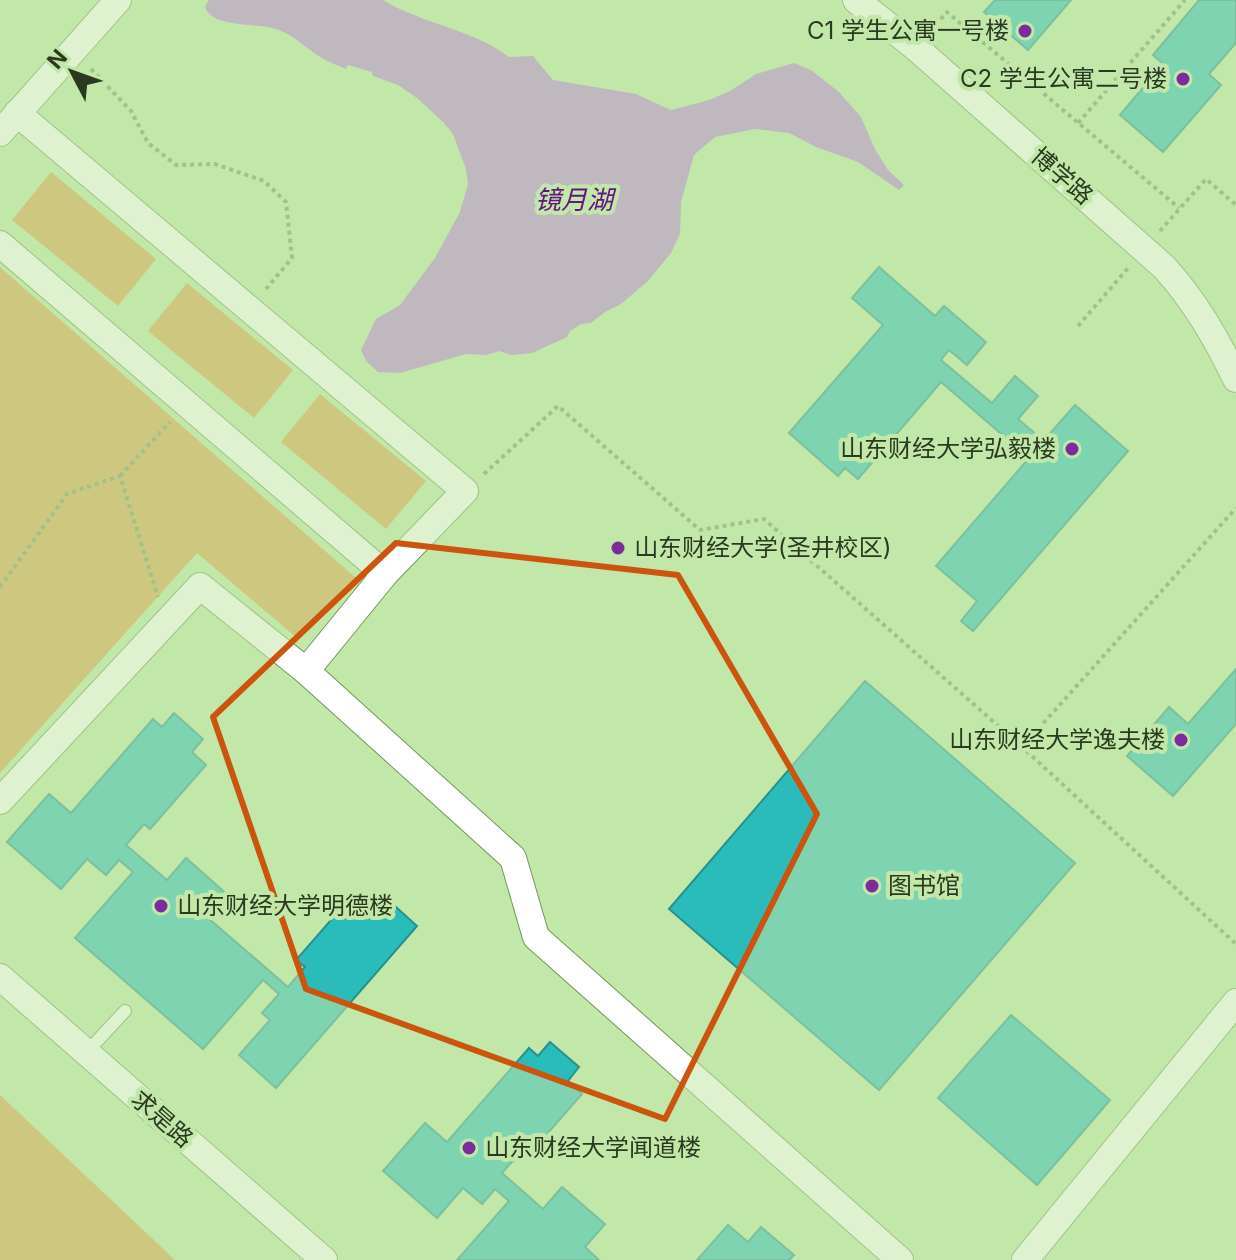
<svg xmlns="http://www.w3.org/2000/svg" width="1236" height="1260" viewBox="0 0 1236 1260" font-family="Inter,'Noto Sans SC',sans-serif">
<rect width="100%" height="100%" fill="#c2e8a9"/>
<g fill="#dba04c">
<polygon points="51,172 156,259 118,306 12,220"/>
<polygon points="0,267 356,578 298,639 197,553 0,773"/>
<polygon points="187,283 293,370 254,418 148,331"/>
<polygon points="320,394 426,481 386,529 281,442"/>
<polygon points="0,1095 175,1260 0,1260"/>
</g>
<path fill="#bb7fda" d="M209,0H383C422,24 473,29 509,57L533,56L553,80L636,94L671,110L709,100L730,91L756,74L794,63L811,70L839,92L861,117L875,149L888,170L904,185L899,190L858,162L816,147L789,133L755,129L715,137L694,155L681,202L680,234L671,253L648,281L621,304L605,312L591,323L581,324L570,331L567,337L532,353L511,355L499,351L487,355L466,354L400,373L378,372L366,361L361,350L376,319L400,305L435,258L460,212L468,184L466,169L453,134L444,123L417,98L398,85L373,76L372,72L348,65L346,69C336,65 326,61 317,55C300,43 289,31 268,27C251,24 209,26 205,6Z"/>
<g fill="#2abcba" stroke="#26918f" stroke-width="2">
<polygon points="995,0 1071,0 1028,50 984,12"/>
<polygon points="1199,0 1236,0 1236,43 1209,74 1221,85 1163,152 1120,115 1163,64 1153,55"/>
<polygon points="879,267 935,316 944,306 986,342 967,365 949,350 941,360 992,403 1015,376 1038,396 1018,419 1051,447 1053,445 1045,439 1075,405 1128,451 973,631 961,621 977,601 936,566 1029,458 941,382 858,479 845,468 838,476 789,433 883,325 852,298"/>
<polygon points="1236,669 1236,724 1173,796 1127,756 1169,707 1188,724"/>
<polygon points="865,681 1075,863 879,1090 669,909"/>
<polygon points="174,713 203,739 192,752 206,765 150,829 144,824 126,845 167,880 186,858 228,895 208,918 288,987 305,967 296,960 352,896 372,913 386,898 417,926 276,1088 239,1055 270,1020 262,1013 279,994 263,980 203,1049 75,938 133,872 119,860 106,875 87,859 61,889 7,842 49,794 71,813 153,719 162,727"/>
<polygon points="1011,1015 1110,1100 1037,1185 938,1098"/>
<polygon points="550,1042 579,1067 568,1081 582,1094 526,1158 520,1153 502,1173 543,1209 562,1187 605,1224 585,1247 599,1260 457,1260 509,1201 495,1189 482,1204 463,1188 437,1218 383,1171 425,1123 447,1142 529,1048 538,1056"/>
<polygon points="728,1225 748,1242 761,1227 794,1255 789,1260 697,1260"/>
</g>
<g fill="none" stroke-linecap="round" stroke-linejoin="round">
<defs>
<polyline id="service" points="86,1053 125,1011"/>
<g id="minor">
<path d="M856,0L915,47L1164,267C1195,301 1216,338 1236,379"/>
<polyline points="17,113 465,491 385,574"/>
<polyline points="0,133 118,0"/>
<polyline points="0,244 385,574 306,671 200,586 0,801"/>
<polyline points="306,671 513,858 536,937 900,1260"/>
<polyline points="0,977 324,1260"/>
<polyline points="1025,1260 1236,1002"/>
</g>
</defs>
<use href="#service" stroke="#73965b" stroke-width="14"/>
<use href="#minor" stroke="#73965b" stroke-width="28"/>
<g stroke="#779265" stroke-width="4" stroke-dasharray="4 4" stroke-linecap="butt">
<polyline points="930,31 947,12 1179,208"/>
<polyline points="91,69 131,111 148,143 176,165 215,164 264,181 286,202 292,258 266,289"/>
<polyline points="1078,123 1185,0"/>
<polyline points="1160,231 1206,179 1236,205"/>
<polyline points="1078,326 1128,268"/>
<polyline points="484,474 558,406 700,530 764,519 1022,747 1236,944"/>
<polyline points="120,476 170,422"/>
<polyline points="0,587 67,494 120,476 158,597"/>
<polyline points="1022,747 1236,508"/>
</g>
<use href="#service" stroke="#fff" stroke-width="12"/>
<use href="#minor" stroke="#fff" stroke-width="26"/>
</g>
<path d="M0 0H1236V1260H0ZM396,543L678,575L817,814L665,1119L306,989L213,717Z" fill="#c2e8a9" fill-opacity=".55" fill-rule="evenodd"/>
<path fill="none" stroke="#cc540f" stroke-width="6" stroke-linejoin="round" d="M396,543L678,575L817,814L665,1119L306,989L213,717Z"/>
<g fill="#7a2b9c" stroke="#c2e8a9" stroke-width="3">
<circle cx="1025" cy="31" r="8"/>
<circle cx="1183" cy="79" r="8"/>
<circle cx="1072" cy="449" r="8"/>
<circle cx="618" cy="548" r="8"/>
<circle cx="1181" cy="740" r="8"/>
<circle cx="872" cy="886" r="8"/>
<circle cx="161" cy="906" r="8"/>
<circle cx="469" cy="1148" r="8"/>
</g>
<g text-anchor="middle" stroke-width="8" stroke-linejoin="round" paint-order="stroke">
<g font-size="24" fill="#2a3920" stroke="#c2e8a9" text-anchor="end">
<text x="1009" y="39">C1 学生公寓一号楼</text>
<text x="1167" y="87">C2 学生公寓二号楼</text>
<text x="1056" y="457">山东财经大学弘毅楼</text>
<text x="634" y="556" text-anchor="start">山东财经大学(圣井校区)</text>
<text x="1165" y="748">山东财经大学逸夫楼</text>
<text x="888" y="894" text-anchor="start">图书馆</text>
<text x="177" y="914" text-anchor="start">山东财经大学明德楼</text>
<text x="485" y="1156" text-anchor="start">山东财经大学闻道楼</text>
</g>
<g font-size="24" fill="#2a3920" stroke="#c2e8a9">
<text transform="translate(1062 176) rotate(41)" y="8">博学路</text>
<text transform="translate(162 1119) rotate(41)" y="8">求是路</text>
</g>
<g font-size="26" font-style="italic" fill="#651484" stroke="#c2e8a9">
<text x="574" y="209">镜月湖</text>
</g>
</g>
<g transform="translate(72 72) rotate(311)" stroke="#c2e8a9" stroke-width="6" paint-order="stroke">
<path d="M0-6L14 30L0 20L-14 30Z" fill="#2a3920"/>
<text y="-12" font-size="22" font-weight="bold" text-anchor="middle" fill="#2a3920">N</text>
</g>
</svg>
